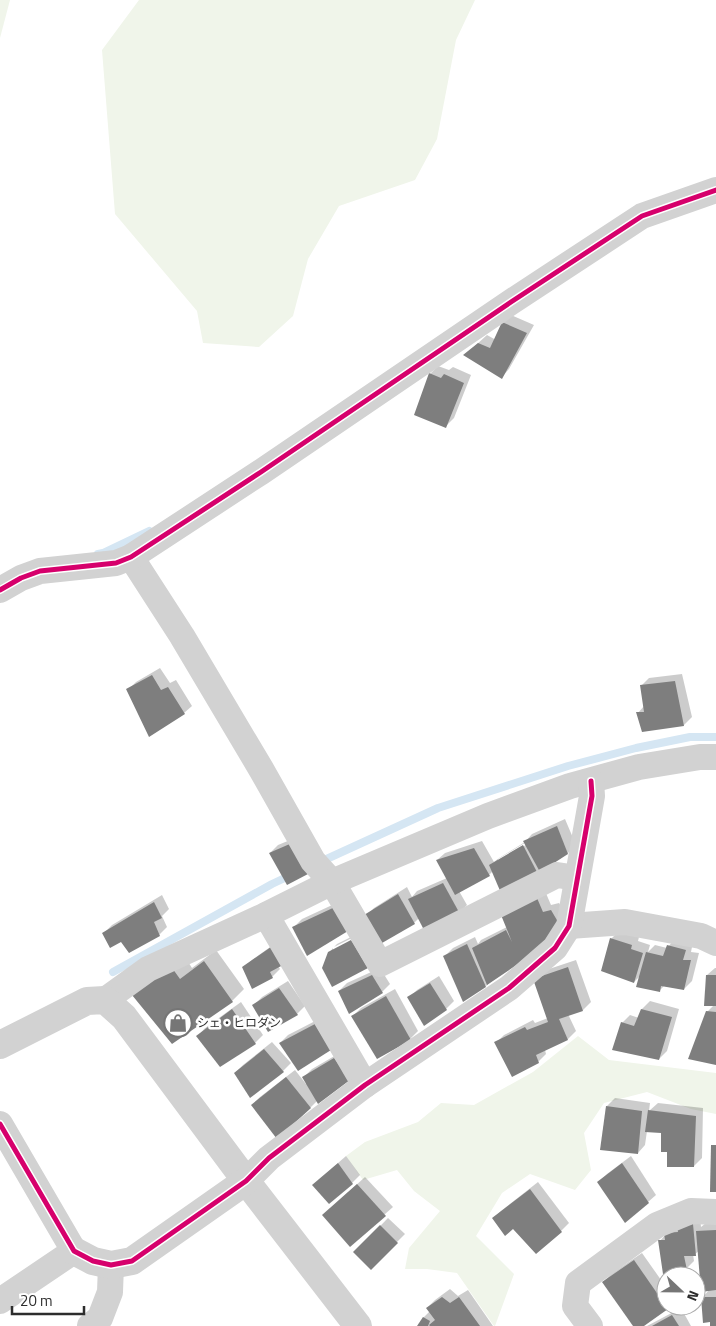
<svg xmlns="http://www.w3.org/2000/svg" width="716" height="1326" viewBox="0 0 716 1326" font-family="'Titillium Web','Noto Sans JP',sans-serif">
<rect width="100%" height="100%" fill="#fff"/>
<g fill="#f0f5ea">
<polygon points="0,0 10,0 0,38"/>
<polygon points="139,0 475,0 456,40 437,139 415,180 339,206 308,259 293,316 259,347 203,343 197,311 115,214 102,50"/>
<polygon points="578,1036 609,1060 716,1073 716,1114 691,1109 647,1092 604,1103 584,1133 591,1170 575,1190 530,1174 502,1193 476,1236 514,1274 495,1326 494,1326 457,1273 427,1269 405,1269 409,1248 440,1211 414,1191 397,1170 363,1180 346,1156 365,1142 418,1122 441,1103 474,1105 533,1072"/>
</g>
<g fill="#0003" fill-rule="evenodd">
<polygon points="511,315 534,325 509,369 502,377 465,355 487,335 496,340 503,323"/>
<polygon points="438,366 449,370 453,367 471,375 454,418 446,426 430,374"/>
<polygon points="160,668 170,683 176,680 192,706 184,713 128,690 136,682"/>
<polygon points="682,674 692,717 684,725 643,731 638,713 644,706 641,686 649,678"/>
<path d="M565,819L576,845L568,853L538,873L493,871L489,875L459,891L467,905L459,913L419,918L414,923L366,916L374,908L407,887L412,897L417,891L447,878L437,860L445,853L482,841L494,862L499,858L525,842L532,834ZM528,841L529,843L498,862V859Z"/>
<polygon points="300,836 315,865 270,853 278,845"/>
<polygon points="545,891 551,905 559,903 568,918 486,986 445,956 453,948 475,937 478,944 481,940 507,927"/>
<polygon points="162,895 169,909 162,916 167,927 159,935 121,940 104,933 112,925"/>
<polygon points="343,900 355,922 294,927 302,919"/>
<polygon points="619,931 639,937 638,941 650,945 648,952 655,945 667,948 676,938 693,942 691,952 699,953 692,981 684,989 664,986 659,991 641,975 634,982 611,939"/>
<polygon points="359,933 376,959 329,953 333,948 333,951 357,939 356,936 334,947 337,944"/>
<polygon points="280,940 278,966 280,969 272,977 244,968 252,960"/>
<polygon points="216,950 244,989 232,1001 134,995 183,954 192,968"/>
<polygon points="576,960 591,1002 583,1010 568,1014 576,1031 568,1039 545,1050 546,1054 538,1062 496,1043 504,1035 533,1020 535,1023 548,1018 543,971"/>
<polygon points="380,968 390,984 382,992 339,991 347,983"/>
<polygon points="715,968 716,968 716,1064 707,1012 714,1005 707,975"/>
<polygon points="439,976 454,1001 446,1009 409,998 417,990"/>
<polygon points="288,981 305,1006 297,1014 269,1030 254,1005 262,997"/>
<polygon points="395,989 418,1031 410,1039 353,1016 361,1008"/>
<polygon points="650,1001 679,1009 667,1051 659,1059 622,1023 630,1015 639,1018 642,1009"/>
<polygon points="241,1002 263,1035 255,1043 220,1066 198,1036 205,1028"/>
<polygon points="323,1017 338,1042 280,1043 288,1035"/>
<polygon points="272,1042 291,1063 283,1071 235,1073 243,1065"/>
<polygon points="343,1051 317,1101 311,1107 252,1105 260,1097 295,1070 306,1084 307,1084 304,1077 312,1069"/>
<polygon points="615,1098 650,1103 649,1111 658,1103 703,1108 702,1158 694,1166 668,1151 662,1132 647,1131 645,1145 638,1153 607,1106"/>
<polygon points="346,1156 360,1175 352,1183 313,1185"/>
<polygon points="631,1156 656,1195 648,1202 599,1182 607,1174"/>
<polygon points="365,1177 393,1207 350,1245 332,1207"/>
<polygon points="538,1182 569,1223 561,1231 513,1228 494,1218 501,1211"/>
<polygon points="700,1217 701,1227 706,1223 716,1223 716,1326 712,1326 702,1298 710,1289 699,1251 695,1254 693,1254 694,1261 686,1269 660,1241 665,1235"/>
<polygon points="388,1218 405,1234 371,1268 355,1252"/>
<polygon points="642,1253 666,1287 666,1306 669,1306 642,1326 634,1326 603,1282 611,1274"/>
<polygon points="450,1289 458,1296 468,1290 493,1326 419,1326 424,1317 430,1311 427,1308 435,1300"/>
<polygon points="681,1308 691,1326 647,1326"/>
</g>
<g fill="none" stroke-linecap="round" stroke-linejoin="round">
<g stroke="#d5e6f3" stroke-width="8">
<polyline points="98,554 103,553 149,531"/>
<polyline points="320,862 438,808 568,766 636,748 690,737 716,737"/>
<polyline points="113,972 272,884 291,875"/>
</g>
</g>
<g fill="#7e7e7e">
<polygon points="502,322 527,333 502,379 463,355 478,343 490,348"/>
<polygon points="429,373 441,378 444,374 464,383 446,428 414,415"/>
<polygon points="152,675 161,690 168,687 185,714 149,737 126,689"/>
<polygon points="675,681 684,726 642,732 636,712 644,712 640,685"/>
<polygon points="557,826 568,854 540,872 523,841"/>
<polygon points="292,843 308,874 287,885 269,853"/>
<polygon points="523,845 538,874 501,893 489,865"/>
<polygon points="474,848 490,876 455,895 436,860"/>
<polygon points="443,883 460,914 424,930 408,899"/>
<polygon points="398,894 415,924 382,943 364,915"/>
<polygon points="537,898 543,912 551,910 561,927 521,962 487,985 472,948 506,930 512,942 501,915"/>
<polygon points="154,902 162,918 154,922 160,936 129,953 121,942 110,948 102,933"/>
<polygon points="335,907 348,931 307,956 292,927"/>
<polygon points="610,938 632,945 631,949 643,953 634,983 601,971"/>
<polygon points="351,940 368,968 332,987 322,968 328,952"/>
<polygon points="467,944 486,987 463,1002 443,956"/>
<polygon points="667,945 686,950 683,960 691,960 684,990 661,986 660,992 636,987 646,952 663,956"/>
<polygon points="271,947 283,965 270,972 273,978 252,989 242,967"/>
<polygon points="204,961 233,1002 172,1044 132,995 170,965 180,979"/>
<polygon points="568,967 583,1011 559,1019 568,1040 536,1055 539,1063 512,1077 494,1042 525,1027 527,1030 548,1022 533,979"/>
<polygon points="372,975 383,993 349,1014 338,991"/>
<polygon points="706,975 716,975 716,1006 704,1006"/>
<polygon points="430,983 447,1010 424,1026 407,997"/>
<polygon points="279,988 298,1015 268,1032 252,1005"/>
<polygon points="386,996 411,1040 377,1059 351,1016"/>
<polygon points="232,1009 256,1044 220,1067 196,1036"/>
<polygon points="641,1009 672,1017 659,1060 612,1050 621,1022 634,1026"/>
<polygon points="706,1011 716,1012 716,1065 688,1059"/>
<polygon points="315,1024 331,1050 298,1071 279,1043"/>
<polygon points="264,1049 284,1072 250,1098 234,1073"/>
<polygon points="334,1058 350,1080 318,1104 302,1077"/>
<polygon points="286,1077 311,1108 277,1139 251,1105"/>
<polygon points="606,1106 642,1111 638,1154 600,1150"/>
<polygon points="648,1110 696,1116 694,1167 667,1167 667,1152 661,1152 661,1133 645,1132"/>
<polygon points="711,1145 716,1145 716,1192 710,1192"/>
<polygon points="338,1163 353,1184 329,1204 312,1185"/>
<polygon points="622,1163 649,1203 625,1223 597,1182"/>
<polygon points="357,1184 386,1216 350,1247 322,1215"/>
<polygon points="530,1189 562,1232 536,1254 513,1229 505,1236 492,1218"/>
<polygon points="693,1224 696,1256 684,1256 687,1270 663,1274 658,1240 665,1240 664,1233 678,1232 677,1226"/>
<polygon points="380,1225 398,1243 371,1270 353,1252"/>
<polygon points="716,1230 716,1290 701,1292 696,1231"/>
<polygon points="634,1260 668,1309 644,1326 633,1326 602,1282"/>
<polygon points="442,1297 450,1303 459,1297 480,1326 430,1326 429,1325 435,1320 426,1308"/>
<polygon points="701,1297 716,1297 716,1326 710,1326 710,1322 703,1323"/>
<polygon points="672,1315 679,1326 652,1326"/>
<polygon points="423,1317 430,1321 428,1326 417,1326"/>
</g>
<g fill="none" stroke-linecap="round" stroke-linejoin="round">
<g stroke="#d2d2d2" stroke-width="26">
<polyline points="131,557 182,636 261,769 313,861 332,882 380,964 557,875 577,878"/>
<polyline points="0,590 21,578 40,571 116,563 131,557 261,472 511,302 642,216 716,190"/>
<polyline points="266,915 365,1085"/>
<polyline points="569,926 625,922 701,936 716,943"/>
<polyline points="105,1000 148,969 266,915 332,882 488,816 570,786 639,767 700,757 716,757"/>
<polyline points="0,1124 74,1251 0,1301"/>
<polyline points="246,1181 269,1158 365,1085 509,988 555,948 569,926 592,796 591,781"/>
<polyline points="90,1326 100,1318 110,1292 111,1265"/>
<polyline points="590,1326 575,1306 578,1283 657,1225 691,1211 716,1212"/>
</g>
<g stroke="#d2d2d2" stroke-width="28">
<polyline points="0,1045 87,1001 105,1000 124,1017 246,1181 358,1326"/>
<polyline points="74,1251 93,1261 111,1265 132,1261 246,1181"/>
</g>
<defs>
<g id="cycleway">
<polyline points="0,590 21,578 40,571 116,563 131,557 261,472 511,302 642,216 716,190"/>
<polyline points="0,1124 74,1251 93,1261 111,1265 132,1261 246,1181 269,1158 365,1085 509,988 555,948 569,926 592,796 591,781"/>
</g>
</defs>
<use href="#cycleway" stroke="#fff" stroke-width="8"/>
<use href="#cycleway" stroke="#d6006c" stroke-width="5"/>
</g>
<defs>
<symbol id="shop-ring" viewBox="-11 -11 22 22"><circle r="9.5" fill="#fff" stroke="#767676" stroke-width="1.5"/><path d="M-5-2.5h2.3a2.7 3.5 0 0 1 5.4 0H5L5.5 6h-11ZM-1.5-2.5h3a1.5 2.3 0 0 0-3 0Z" fill="#767676"/></symbol>
</defs>
<g fill-rule="evenodd">
<use href="#shop-ring" x="162" y="1007" width="32" height="32"/>
</g>
<g text-anchor="middle" stroke-width="5" stroke-linejoin="round" paint-order="stroke">
<g font-size="12" fill="#2d2d2d" stroke="#fff" text-anchor="start">
<text x="197" y="1027">シェ・ヒロダン</text>
</g>
</g>
<g transform="translate(681 1291) rotate(112)"><circle r="24" fill="#ffffff" stroke="#ababab"/>
<path d="M0-4L9 19L0 12L-9 19Z" fill="#767676"/>
<text y="-8" font-size="14" font-weight="bold" text-anchor="middle" fill="#2d2d2d">N</text>
</g>
<path d="M12 1306v8h72v-8" fill="none" stroke="#2d2d2d" stroke-width="2.5"/>
<text x="20" y="1306" font-size="15" fill="#2d2d2d" stroke="#ffffff" stroke-width="4" paint-order="stroke">20 m</text>
</svg>
